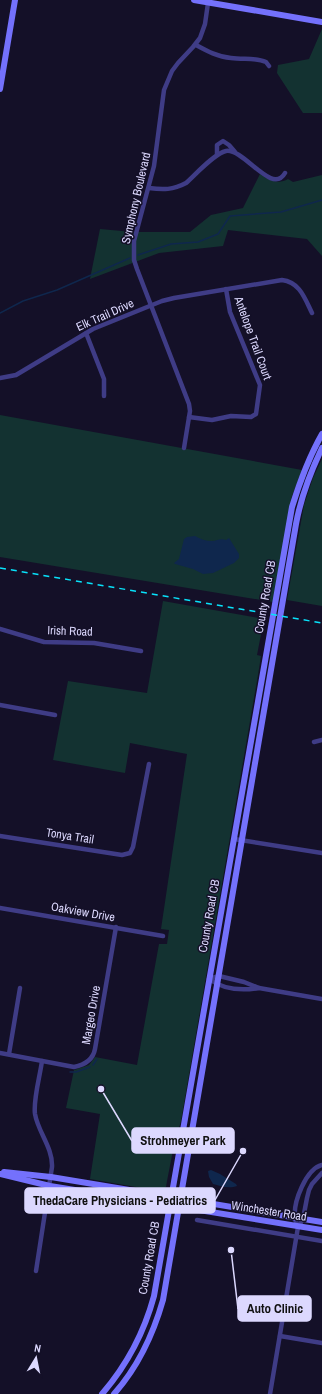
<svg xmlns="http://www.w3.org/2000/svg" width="322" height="1394" viewBox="0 0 322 1394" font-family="'Archivo Narrow',sans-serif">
<rect width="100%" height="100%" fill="#141028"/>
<g fill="#133231">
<polygon points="322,29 322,113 303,113 277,73 278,65 309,59"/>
<path d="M260,174C269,180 278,185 288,179L293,182L322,175V256L307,239L228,230L223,246L159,253L90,279L100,229L133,232H190L211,215L243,208Z"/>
<polygon points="0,415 302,470 292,496 273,602 0,557"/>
<polygon points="322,459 322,606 287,600 304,505 313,478"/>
<polygon points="163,601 264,619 257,655 261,656 258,675 181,1121 174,1145 167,1181 166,1187 159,1191 90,1179 100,1114 66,1108 74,1070 89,1065 95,1057 137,1065 159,944 167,944 169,930 161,929 187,754 130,743 125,773 53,760 68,681 147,693"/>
</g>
<g fill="#0f274d">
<path d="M195,536C200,539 206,541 212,541C217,541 220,538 226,540L229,538L239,554V558L234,563L213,573L203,574L193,569L175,564L174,563L179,559L184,539L187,537Z"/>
<path d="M211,1170L220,1174L236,1184L237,1186C229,1189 220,1186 213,1184L209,1177L208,1171Z"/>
</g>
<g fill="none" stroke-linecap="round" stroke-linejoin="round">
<g stroke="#0f274d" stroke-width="1.5">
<polyline points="138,255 171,244 198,242 218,234 230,216 281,212 322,200"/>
<polyline points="0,313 23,301 57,290 130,258"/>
<polyline points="93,1065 97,1059"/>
<polyline points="70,1072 76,1072 90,1067"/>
</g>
<g stroke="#3f3c86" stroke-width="4.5">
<path d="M196,45C207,51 218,57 231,58C243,60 255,57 266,62L269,66"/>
<polyline points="217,155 217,145 223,141 229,145 235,152"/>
<path d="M149,188C163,190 173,190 186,183C195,175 215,153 226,151C244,148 272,196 285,173"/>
<polyline points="86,333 104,379 104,396"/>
<path d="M0,378L16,375L93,329L162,301L174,298L282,280C300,282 305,299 312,313"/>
<polyline points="189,417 212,420 231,416 251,417 256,414 260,385 230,312 226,289"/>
<polyline points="184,448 190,411 189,404 137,269 134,260 134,241 154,166 164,90 172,71 178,63 193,47 200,38 205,24 208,3"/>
<polyline points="0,629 44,642 94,643 141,651"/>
<polyline points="0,705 55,715"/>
<polyline points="314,742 322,740"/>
<polyline points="0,836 122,855 130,853 133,847 149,764"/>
<polyline points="234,839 322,853"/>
<polyline points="0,908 163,936"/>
<polyline points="209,979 219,976 244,982 259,988 322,999"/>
<path d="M209,979C224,990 241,991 259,988"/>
<path d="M0,1053L74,1067C84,1065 93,1060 95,1049L116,927"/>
<polyline points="9,1054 20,988"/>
<polyline points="197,1220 322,1241"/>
<polyline points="298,1227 303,1219 307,1198 309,1190 312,1184 322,1173"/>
<path d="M36,1271L52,1167C53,1148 38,1132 35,1114C33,1100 40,1076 42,1061"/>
<polyline points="280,1336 322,1343"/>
<path d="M270,1394L298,1227C297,1224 295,1221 295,1218C293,1202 306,1169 322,1165"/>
</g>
<g stroke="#7471fc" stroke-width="6">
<polyline points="194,0 322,22"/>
<polyline points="0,89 15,0"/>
<polyline points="4,1172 51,1177 322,1222"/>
<polyline points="0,1174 50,1186 322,1230"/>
<path d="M102,1394C127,1365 144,1333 154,1296L292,507C300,481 309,457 322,434"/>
<path d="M114,1394C138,1367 153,1335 163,1300L296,524C301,497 310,473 322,448"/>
</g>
<polyline stroke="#08e2fa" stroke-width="1.5" stroke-dasharray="6 5" stroke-linecap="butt" points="0,568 322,623"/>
</g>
<g text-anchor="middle" stroke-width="3" stroke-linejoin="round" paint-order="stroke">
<g font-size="12" fill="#dcd8fe" stroke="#141028">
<text transform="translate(136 198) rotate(-77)" y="4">Symphony Boulevard</text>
<text transform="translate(105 315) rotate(-24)" y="4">Elk Trail Drive</text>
<text transform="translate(253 338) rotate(70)" y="4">Antelope Trail Court</text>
<text transform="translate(265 597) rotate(-80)" y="4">County Road CB</text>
<text transform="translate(70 631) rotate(2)" y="4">Irish Road</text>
<text transform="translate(70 836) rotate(9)" y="4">Tonya Trail</text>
<text transform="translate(83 912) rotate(10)" y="4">Oakview Drive</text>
<text transform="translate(209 916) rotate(-80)" y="4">County Road CB</text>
<text transform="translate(91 1015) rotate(-80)" y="4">Margeo Drive</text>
<text transform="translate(269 1211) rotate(9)" y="4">Winchester Road</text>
<text transform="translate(149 1258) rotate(-80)" y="4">County Road CB</text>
</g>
</g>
<path fill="none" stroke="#dcd8fe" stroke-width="1.5" d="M101 1089L132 1141M243 1151L215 1200M231 1250L238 1309"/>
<g fill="#dcd8fe" stroke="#141028" stroke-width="1.5">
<circle cx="101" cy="1089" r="4"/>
<circle cx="243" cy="1151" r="4"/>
<circle cx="231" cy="1250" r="4"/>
</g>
<g fill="#dcd8fe" stroke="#dcd8fe" stroke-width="1.5">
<rect x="132" y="1128" width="102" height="25" rx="4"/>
<rect x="25" y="1188" width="190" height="25" rx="4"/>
<rect x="238" y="1296" width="73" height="25" rx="4"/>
</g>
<g font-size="13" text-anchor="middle" font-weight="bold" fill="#111">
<text x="183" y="1145">Strohmeyer Park</text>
<text x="120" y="1205">ThedaCare Physicians - Pediatrics</text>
<text x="275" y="1313">Auto Clinic</text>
</g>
<g transform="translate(36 1358) rotate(10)" stroke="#141028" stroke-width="3" paint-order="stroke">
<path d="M0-3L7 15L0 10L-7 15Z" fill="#dcd8fe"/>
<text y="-6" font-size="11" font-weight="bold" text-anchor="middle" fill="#dcd8fe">N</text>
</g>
</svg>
